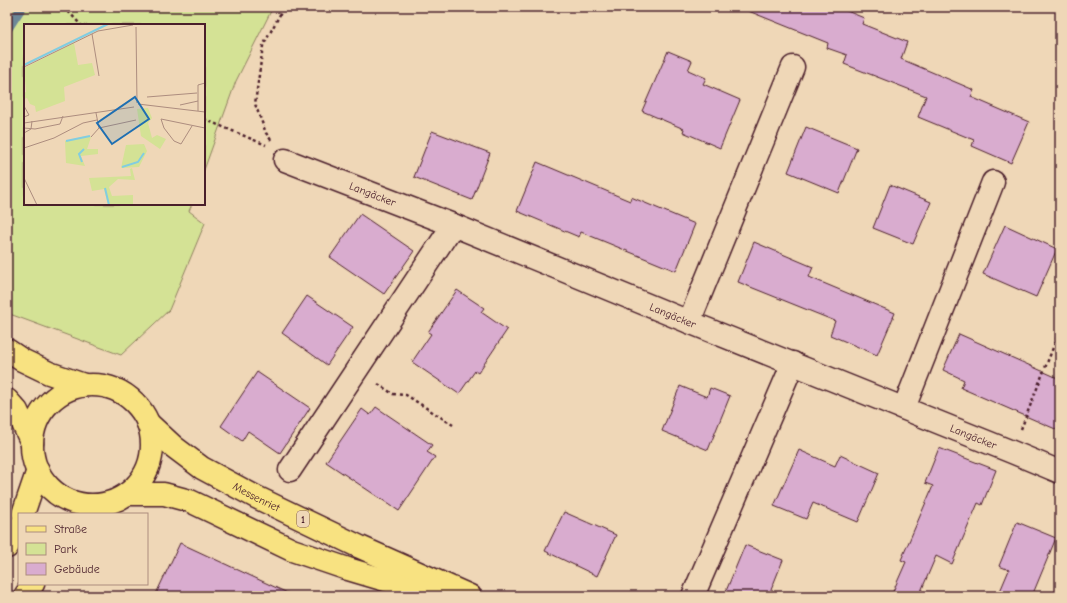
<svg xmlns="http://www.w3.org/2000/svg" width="1067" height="603" viewBox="0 0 1067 603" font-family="'Comic Neue',sans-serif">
<rect width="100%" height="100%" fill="#efd7b7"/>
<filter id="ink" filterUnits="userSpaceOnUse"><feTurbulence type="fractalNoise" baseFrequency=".025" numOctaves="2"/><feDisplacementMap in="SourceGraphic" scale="8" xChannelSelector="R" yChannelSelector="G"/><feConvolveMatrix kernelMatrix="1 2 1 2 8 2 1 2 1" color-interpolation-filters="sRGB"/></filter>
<g filter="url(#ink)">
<polygon fill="#d4e295" stroke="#8f8060" points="7,7 273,7 236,81 204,170 204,25 25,25 25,204 192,204 189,211 205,223 169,310 121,355 7,313"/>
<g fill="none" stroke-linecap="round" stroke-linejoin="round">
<polyline stroke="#6c8798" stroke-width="9" points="7,30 22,7"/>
</g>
<g fill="#d9accf" stroke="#4a1f2b">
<polygon points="741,7 837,7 864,18 862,24 907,42 901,59 974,90 971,97 1029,122 1011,163 972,146 974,140 918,117 926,96 844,64 847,55 827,48 828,43 741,8"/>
<polygon points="668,51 692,61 688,70 706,78 703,84 740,100 720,148 683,132 684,129 642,111"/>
<polygon points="806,127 857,148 839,193 788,172"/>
<polygon points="432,131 490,153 472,200 414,177"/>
<polygon points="537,162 630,201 631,197 695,224 676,271 581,232 579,237 517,211"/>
<polygon points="890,185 931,202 913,244 873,228"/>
<polygon points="360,214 414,251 384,294 330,257"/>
<polygon points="1005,225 1057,249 1036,297 983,274"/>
<polygon points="754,242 813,267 809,277 895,313 877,355 830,335 835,321 738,282"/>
<polygon points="457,290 484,308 481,312 507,330 478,373 475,371 459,394 412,362 431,334 428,332"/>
<polygon points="307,296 353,327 327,365 282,333"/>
<polygon points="959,334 1060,379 1060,431 961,388 964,380 943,370"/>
<polygon points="257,372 310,408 280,453 248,431 242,441 221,426"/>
<polygon points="680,386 707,397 710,388 730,396 708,450 662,431"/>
<polygon points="376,407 432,445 427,452 435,457 399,511 326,462 362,409 370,415"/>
<polygon points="939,448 996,470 982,505 978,503 952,564 936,556 919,596 891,596 906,562 901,560 933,486 925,483"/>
<polygon points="799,450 835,466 840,455 879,473 858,522 813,503 806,519 774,506"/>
<polygon points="564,512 616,535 597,576 545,551"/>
<polygon points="1017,522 1056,538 1032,596 998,596 1009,570 999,566"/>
<polygon points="180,543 294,596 155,596"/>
<polygon points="745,545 783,560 771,590 767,596 724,596"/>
</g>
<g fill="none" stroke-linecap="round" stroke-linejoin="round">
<defs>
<g id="minor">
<path id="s1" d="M285,160L453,225L689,322L1012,452L1060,472"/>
<polyline points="689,322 793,67"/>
<polyline points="904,408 993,182"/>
<polyline points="290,470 453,225"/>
<polyline points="693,596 793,363"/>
</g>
<g id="major">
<polyline points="7,350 22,360 49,373 84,385"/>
<circle cx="92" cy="445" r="60"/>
<polyline points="7,400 17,411 32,443"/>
<path id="s2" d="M148,423L174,447L202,468L256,497L360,547L470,596"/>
<polyline points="127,494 164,494 190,501 292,550 348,569 439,596"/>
<polyline points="23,514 38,470"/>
<polyline points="7,547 19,527"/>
<polyline points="25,596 33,584"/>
</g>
</defs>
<use href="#minor" stroke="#4a1f2b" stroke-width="25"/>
<use href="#major" stroke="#4a1f2b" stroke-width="25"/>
<g stroke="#4a1f2b" stroke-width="2.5" stroke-dasharray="3 3" stroke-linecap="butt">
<polyline points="64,7 81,25"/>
<polyline points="204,119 266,145"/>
<polyline points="271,140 266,133 255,104 263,46 284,7"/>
<polyline points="378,384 393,394 406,395 453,425"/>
<polyline points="1021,429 1060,330"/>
</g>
<use href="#minor" stroke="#efd7b7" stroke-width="22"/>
<use href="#major" stroke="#f8e281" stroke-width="22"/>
</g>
</g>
<g text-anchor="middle" stroke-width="3" stroke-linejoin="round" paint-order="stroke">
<rect fill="#efd7b7" stroke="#7c5655" stroke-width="1" x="297" y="511" width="12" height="16" rx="3"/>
<g font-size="10" font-weight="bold" fill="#4a1f2b">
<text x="303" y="523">1</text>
</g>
<g font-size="11" fill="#4a1f2b" stroke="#efd7b7">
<text dy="4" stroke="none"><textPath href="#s1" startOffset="94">Langäcker</textPath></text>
<text dy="4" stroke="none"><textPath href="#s1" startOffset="418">Langäcker</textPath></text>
<text dy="4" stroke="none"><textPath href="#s1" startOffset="742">Langäcker</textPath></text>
<text dy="4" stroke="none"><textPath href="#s2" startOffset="132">Messenriet</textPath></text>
</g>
</g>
<g transform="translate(24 24)">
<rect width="181" height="181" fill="#efd7b7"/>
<path d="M50,19L54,41L68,39L71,51L40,63L41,77L12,88L11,82L6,80L3,74L0,75V69L2,68L0,44ZM124,84L128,94L124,99L128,114L133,111L142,115L136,125L117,112L113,85ZM62,112L67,113L63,125H74V130L57,132L61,142L42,139L41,117ZM120,120L123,127L115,143L97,144L102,121ZM108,144L111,156L94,155L85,163L88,172L109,171V181H84L80,165L68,167L65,154L107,152L106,145Z" fill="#d4e295"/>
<path fill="none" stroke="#82cde1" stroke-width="2" d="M0,41L84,0M42,117L66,112M58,138L55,130L60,125M98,143L114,138L120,129M81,164L85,181"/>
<path fill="none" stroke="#ad8d7f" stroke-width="1" d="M112,3L113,79M68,10L75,52M0,43L74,7L109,1M123,73L173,69M114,80L181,88M156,81L174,77M0,82L5,91L0,93M174,87V61L181,59M72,89L75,104L112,96M0,99L110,83M168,102L157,120L150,117L140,104L137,95L181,104M0,104L11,105L36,100L39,92M0,109L7,105L8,97M67,113L75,104M0,124L30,114L59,99L73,96M0,154L13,181"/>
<path fill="#1f6fb2" fill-opacity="0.15" stroke="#1f6fb2" stroke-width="2" d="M111,73L125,95L88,120L73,99Z"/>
<rect width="181" height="181" fill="none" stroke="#4a1f2b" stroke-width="2"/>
</g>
<rect width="1067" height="603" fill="none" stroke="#efd7b7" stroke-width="24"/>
<rect x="12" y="12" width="1043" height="579" fill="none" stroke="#4a1f2b" stroke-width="1.5" filter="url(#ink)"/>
<rect x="18" y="513" width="130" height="72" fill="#efd7b7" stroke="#ad8d7f"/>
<rect x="26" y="526" width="20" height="6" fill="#f8e281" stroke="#ad8d7f"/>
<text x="54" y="533" font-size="12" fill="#4a1f2b">Straße</text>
<rect x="26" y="543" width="20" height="12" fill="#d4e295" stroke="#ad8d7f"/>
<text x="54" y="553" font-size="12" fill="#4a1f2b">Park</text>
<rect x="26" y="563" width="20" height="12" fill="#d9accf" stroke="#ad8d7f"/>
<text x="54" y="573" font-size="12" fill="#4a1f2b">Gebäude</text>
</svg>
